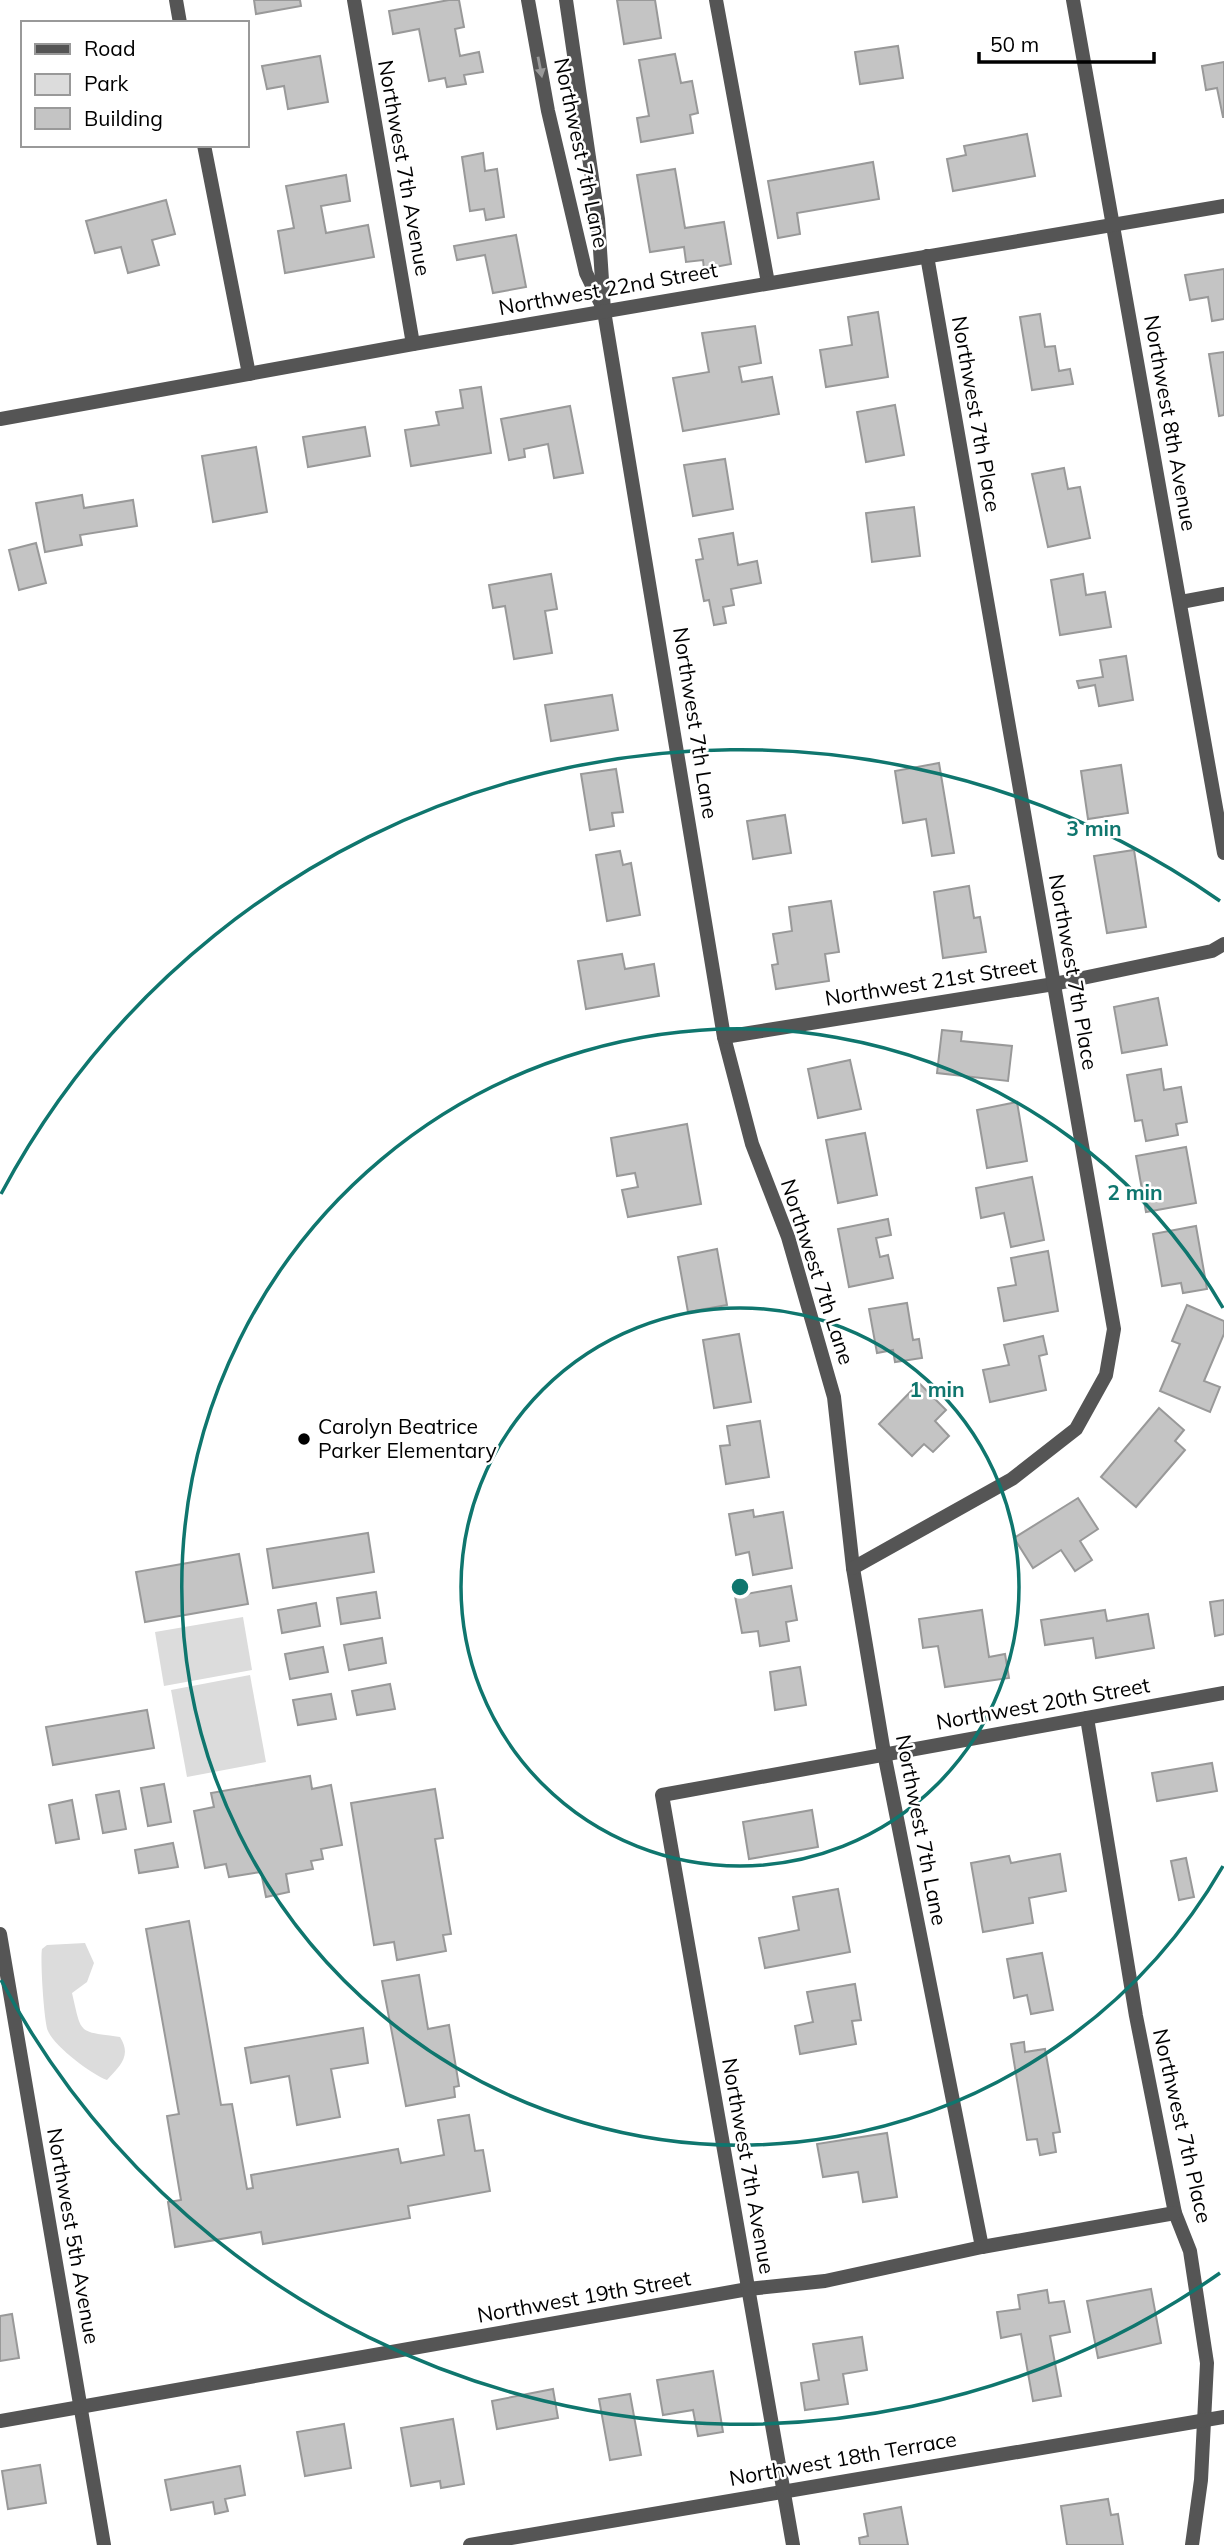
<svg xmlns="http://www.w3.org/2000/svg" width="1224" height="2545" viewBox="0 0 1224 2545" font-family="Mulish,sans-serif">
<rect width="100%" height="100%" fill="#fff"/>
<g fill="#dcdcdc">
<polygon points="243,1617 252,1670 164,1686 155,1632"/>
<polygon points="250,1675 266,1762 187,1777 171,1690"/>
<path d="M85,1943L94,1963L87,1982L72,1993C82,2035 77,2031 120,2037C132,2056 120,2066 107,2080C91,2074 55,2047 48,2031C44,2023 40,1958 42,1949L47,1945Z"/>
</g>
<g fill="#c4c4c4" stroke="#999" stroke-width="2">
<polygon points="254,0 300,0 301,6 256,14"/>
<polygon points="449,0 459,0 464,27 455,29 460,56 479,52 483,72 464,75 466,84 447,87 445,78 429,81 419,29 393,34 389,11"/>
<polygon points="617,0 655,0 661,38 624,44"/>
<polygon points="898,46 903,78 860,84 855,52"/>
<polygon points="675,54 681,83 692,81 698,113 690,115 693,133 641,142 637,118 649,116 639,60"/>
<polygon points="320,56 328,102 288,109 284,86 267,89 262,66"/>
<polygon points="1224,62 1224,117 1223,117 1217,88 1206,90 1202,66"/>
<polygon points="1027,134 1035,176 953,191 947,159 966,155 964,146"/>
<polygon points="483,153 485,171 497,169 504,217 486,220 484,209 470,211 462,157"/>
<polygon points="873,162 879,199 797,213 800,234 778,238 768,181"/>
<polygon points="675,169 685,228 724,222 731,264 704,269 703,260 686,262 684,247 650,252 637,175"/>
<polygon points="346,175 350,201 321,206 326,233 368,225 374,257 285,273 278,231 294,228 286,186"/>
<polygon points="166,200 175,234 152,240 159,265 128,273 121,247 95,253 86,221"/>
<polygon points="516,235 526,287 493,293 485,255 457,260 454,246"/>
<polygon points="1224,269 1224,319 1212,321 1208,297 1190,300 1185,275"/>
<polygon points="878,312 888,377 826,387 820,350 852,345 848,317"/>
<polygon points="1040,314 1045,347 1055,346 1059,371 1070,369 1073,384 1032,390 1020,317"/>
<polygon points="755,326 761,363 739,367 742,382 772,377 779,414 683,431 673,378 709,372 702,333"/>
<polygon points="1224,352 1224,415 1219,416 1209,354"/>
<polygon points="481,387 491,453 411,466 405,430 439,425 436,412 463,408 460,390"/>
<polygon points="895,405 904,455 866,462 857,412"/>
<polygon points="570,406 583,473 554,478 548,444 524,449 525,457 509,460 501,419"/>
<polygon points="365,427 370,456 308,467 303,437"/>
<polygon points="256,447 267,512 213,522 202,456"/>
<polygon points="725,459 733,509 693,516 684,465"/>
<polygon points="1064,468 1068,489 1080,487 1090,538 1048,547 1032,474"/>
<polygon points="82,495 84,508 133,500 137,526 80,535 82,545 45,552 36,503"/>
<polygon points="914,507 920,556 872,562 866,513"/>
<polygon points="733,533 738,565 757,561 761,583 731,589 734,605 723,607 726,623 714,625 709,600 704,601 696,560 703,559 699,539"/>
<polygon points="36,543 46,583 19,590 9,550"/>
<polygon points="551,574 557,609 545,611 552,653 514,659 505,606 493,608 489,585"/>
<polygon points="1083,574 1086,595 1105,592 1111,627 1060,635 1051,580"/>
<polygon points="1126,656 1133,700 1099,706 1095,685 1079,688 1077,681 1103,677 1100,660"/>
<polygon points="612,695 618,730 551,741 545,705"/>
<polygon points="939,763 954,853 932,856 926,819 903,823 895,771"/>
<polygon points="1121,765 1128,813 1088,819 1081,771"/>
<polygon points="616,769 623,812 612,813 614,826 590,830 581,774"/>
<polygon points="785,815 791,853 753,859 747,821"/>
<polygon points="1134,850 1146,927 1107,933 1094,856"/>
<polygon points="620,851 623,865 631,863 640,915 607,921 596,855"/>
<polygon points="969,886 974,918 980,917 986,952 943,958 934,892"/>
<polygon points="831,901 839,952 825,954 829,981 776,989 772,965 778,964 773,934 792,931 789,907"/>
<polygon points="622,954 625,969 654,964 659,996 586,1009 578,961"/>
<polygon points="1158,998 1167,1045 1122,1053 1114,1007"/>
<polygon points="942,1030 962,1032 961,1041 1012,1046 1008,1081 937,1073"/>
<polygon points="850,1060 861,1109 818,1118 808,1069"/>
<polygon points="1161,1069 1164,1090 1181,1087 1187,1122 1176,1124 1178,1135 1146,1141 1142,1120 1135,1121 1127,1075"/>
<polygon points="1017,1102 1027,1161 987,1168 977,1110"/>
<polygon points="687,1124 701,1204 628,1217 622,1190 638,1187 635,1173 617,1176 611,1138"/>
<polygon points="865,1133 877,1195 838,1203 826,1140"/>
<polygon points="1186,1147 1196,1203 1146,1212 1136,1156"/>
<polygon points="1032,1177 1044,1240 1011,1247 1004,1213 981,1218 976,1188"/>
<polygon points="888,1219 891,1235 876,1238 880,1257 888,1255 893,1278 849,1287 838,1229"/>
<polygon points="1196,1226 1207,1289 1183,1293 1181,1283 1162,1286 1153,1234"/>
<polygon points="717,1249 727,1305 688,1312 678,1257"/>
<polygon points="1048,1251 1058,1311 1004,1321 998,1288 1016,1285 1011,1258"/>
<polygon points="907,1303 913,1340 919,1339 922,1358 895,1362 893,1350 877,1353 869,1309"/>
<polygon points="1187,1305 1224,1321 1224,1334 1204,1381 1220,1387 1210,1412 1160,1391 1180,1344 1172,1341"/>
<polygon points="739,1334 751,1402 714,1408 703,1340"/>
<polygon points="1043,1336 1047,1354 1039,1356 1046,1390 990,1402 983,1370 1009,1365 1004,1345"/>
<polygon points="919,1383 946,1410 935,1421 949,1436 933,1452 924,1444 912,1456 879,1424"/>
<polygon points="1159,1408 1184,1430 1175,1441 1185,1450 1136,1507 1101,1477"/>
<polygon points="760,1421 769,1477 726,1484 720,1446 730,1445 727,1426"/>
<polygon points="1078,1498 1098,1529 1080,1541 1092,1560 1075,1571 1061,1550 1033,1568 1014,1538"/>
<polygon points="753,1510 754,1517 783,1512 792,1568 753,1575 749,1552 736,1555 729,1514"/>
<polygon points="368,1533 374,1572 273,1588 267,1549"/>
<polygon points="239,1554 248,1604 145,1622 136,1572"/>
<polygon points="791,1586 797,1620 786,1622 789,1641 760,1646 758,1631 742,1633 735,1596"/>
<polygon points="376,1592 380,1618 341,1624 337,1598"/>
<polygon points="1224,1600 1224,1634 1215,1636 1210,1602"/>
<polygon points="316,1603 320,1626 282,1633 278,1610"/>
<polygon points="982,1610 989,1657 1005,1654 1009,1678 945,1687 938,1646 923,1648 919,1619"/>
<polygon points="1105,1610 1107,1621 1148,1614 1154,1648 1096,1658 1093,1638 1045,1645 1041,1620"/>
<polygon points="382,1638 386,1663 349,1670 344,1645"/>
<polygon points="323,1647 328,1672 290,1679 285,1654"/>
<polygon points="800,1667 806,1705 775,1710 770,1672"/>
<polygon points="390,1684 395,1709 357,1715 352,1691"/>
<polygon points="331,1694 336,1719 298,1725 293,1700"/>
<polygon points="147,1710 154,1748 53,1765 46,1727"/>
<polygon points="1212,1763 1217,1791 1157,1801 1152,1773"/>
<polygon points="310,1776 312,1789 331,1785 342,1845 321,1849 323,1859 311,1861 313,1869 286,1874 289,1892 266,1897 261,1872 229,1877 226,1864 205,1868 194,1811 214,1807 211,1793"/>
<polygon points="164,1784 171,1822 148,1826 141,1788"/>
<polygon points="435,1789 443,1838 435,1839 451,1934 443,1935 446,1951 397,1960 394,1942 374,1945 351,1803"/>
<polygon points="119,1791 126,1829 103,1833 96,1795"/>
<polygon points="72,1800 79,1839 56,1843 49,1805"/>
<polygon points="812,1810 818,1847 749,1859 743,1822"/>
<polygon points="173,1843 178,1867 139,1873 135,1850"/>
<polygon points="1060,1854 1066,1891 1029,1898 1033,1923 983,1932 971,1863 1009,1856 1011,1863"/>
<polygon points="1186,1858 1194,1897 1179,1900 1171,1861"/>
<polygon points="838,1889 850,1952 765,1968 759,1938 799,1930 793,1897"/>
<polygon points="189,1921 221,2105 232,2104 247,2189 253,2188 251,2175 398,2149 401,2163 444,2155 438,2120 469,2115 475,2151 483,2150 490,2191 408,2206 410,2218 263,2244 261,2232 175,2247 168,2202 181,2200 167,2116 179,2114 146,1929"/>
<polygon points="1042,1953 1053,2010 1031,2014 1027,1995 1014,1998 1007,1959"/>
<polygon points="419,1975 428,2029 449,2025 459,2086 454,2087 455,2097 406,2106 382,1981"/>
<polygon points="855,1984 861,2020 852,2021 856,2044 800,2054 795,2026 813,2022 807,1992"/>
<polygon points="363,2028 368,2063 331,2069 340,2117 297,2125 289,2076 251,2083 245,2048"/>
<polygon points="1024,2042 1025,2052 1045,2049 1060,2132 1053,2133 1056,2152 1040,2155 1037,2139 1027,2140 1011,2044"/>
<polygon points="887,2133 897,2197 863,2202 858,2172 823,2177 817,2144"/>
<polygon points="1151,2289 1161,2343 1098,2358 1087,2301"/>
<polygon points="1047,2290 1049,2303 1064,2301 1070,2332 1050,2336 1061,2396 1033,2401 1021,2334 1001,2338 997,2312 1020,2309 1018,2295"/>
<polygon points="12,2314 19,2358 0,2361 0,2316"/>
<polygon points="862,2337 867,2370 843,2374 848,2404 805,2410 801,2383 819,2380 813,2344"/>
<polygon points="713,2371 723,2432 698,2436 693,2410 663,2415 657,2380"/>
<polygon points="553,2389 558,2418 497,2429 492,2401"/>
<polygon points="630,2394 641,2455 610,2460 599,2399"/>
<polygon points="453,2419 464,2484 441,2488 440,2481 411,2486 401,2428"/>
<polygon points="344,2424 351,2468 305,2476 297,2432"/>
<polygon points="40,2465 46,2503 8,2509 2,2471"/>
<polygon points="240,2466 245,2495 225,2499 228,2511 215,2514 213,2502 171,2510 165,2480"/>
<polygon points="1108,2499 1111,2515 1118,2514 1123,2545 1067,2545 1061,2506"/>
<polygon points="901,2507 908,2545 860,2545 859,2538 868,2536 864,2514"/>
</g>
<g fill="none" stroke-linecap="round" stroke-linejoin="round">
<g stroke="#555" stroke-width="14">
<polyline points="176,0 180,23"/>
<polyline points="354,0 413,344"/>
<polyline points="528,0 548,111 586,273 601,304"/>
<polyline points="566,0 598,219 604,311 724,1037 752,1144 788,1237 834,1397 853,1568 884,1753 982,2247"/>
<polyline points="716,0 768,283"/>
<polyline points="204,145 249,374"/>
<polyline points="1181,602 1224,594"/>
<polyline points="724,1037 1054,984 1212,951 1224,944"/>
<polyline points="853,1568 1012,1479 1076,1429 1106,1375 1114,1329 927,256"/>
<polyline points="1087,1718 1136,2016 1175,2213 1190,2251 1207,2363 1201,2480 1192,2545"/>
<polyline points="0,1934 104,2545"/>
<polyline points="0,2421 748,2289 825,2281 982,2247 1175,2213"/>
<polyline points="470,2545 1224,2417"/>
<polyline points="793,2545 662,1795 1224,1693"/>
</g>
<g stroke="#555" stroke-width="14">
<polyline points="1073,0 1224,853"/>
<polyline points="0,419 413,344 1224,206"/>
</g>
</g>
<defs><path id="oneway-solid" d="M-6-.8H1V-3.2L6.5 0L1 3.2V.8H-6Z" transform="scale(1.75)"/></defs>
<use fill="#999" href="#oneway-solid" transform="translate(540 67) rotate(79)"/>
<g fill="none" stroke="#0f766e" stroke-width="3.5">
<circle cx="740" cy="1587" r="279"/>
<path d="M1223 1866A558 558 0 1 1 1223 1308"/>
<path d="M1220 2273A837 837 0 0 1 1 1980M1 1194A837 837 0 0 1 1220 901"/>
</g>
<circle fill="#000" stroke="#fff" stroke-width="2.5" cx="304" cy="1439" r="7"/>
<g text-anchor="middle" stroke-width="5" stroke-linejoin="round" paint-order="stroke">
<g font-size="21" fill="#000" stroke="#fff">
<text transform="translate(581 153) rotate(78)" y="7">Northwest 7th Lane</text>
<text transform="translate(404 168) rotate(80)" y="7">Northwest 7th Avenue</text>
<text transform="translate(608 289) rotate(-10)" y="7">Northwest 22nd Street</text>
<text transform="translate(976 414) rotate(80)" y="7">Northwest 7th Place</text>
<text transform="translate(1170 423) rotate(80)" y="7">Northwest 8th Avenue</text>
<text transform="translate(695 723) rotate(81)" y="7">Northwest 7th Lane</text>
<text transform="translate(1073 972) rotate(80)" y="7">Northwest 7th Place</text>
<text transform="translate(931 982) rotate(-9)" y="7">Northwest 21st Street</text>
<text transform="translate(817 1272) rotate(72)" y="7">Northwest 7th Lane</text>
<text transform="translate(1043 1704) rotate(-10)" y="7">Northwest 20th Street</text>
<text transform="translate(921 1830) rotate(79)" y="7">Northwest 7th Lane</text>
<text transform="translate(1182 2126) rotate(77)" y="7">Northwest 7th Place</text>
<text transform="translate(748 2166) rotate(80)" y="7">Northwest 7th Avenue</text>
<text transform="translate(73 2236) rotate(80)" y="7">Northwest 5th Avenue</text>
<text transform="translate(584 2297) rotate(-10)" y="7">Northwest 19th Street</text>
<text transform="translate(843 2459) rotate(-10)" y="7">Northwest 18th Terrace</text>
</g>
<g font-size="21" fill="#000" stroke="#fff" text-anchor="start">
<text x="318" y="1434">Carolyn Beatrice<tspan x="318" dy="24">Parker Elementary</tspan></text>
</g>
</g>
<circle cx="740" cy="1587" r="10" fill="#0f766e" stroke="#fff" stroke-width="3.5"/>
<g font-size="21" text-anchor="middle" font-weight="bold" fill="#0f766e" stroke="#fff" stroke-width="5" stroke-linejoin="round" paint-order="stroke">
<text x="1094" y="836">3 min</text>
<text x="1135" y="1200">2 min</text>
<text x="937" y="1397">1 min</text>
</g>
<rect x="21" y="21" width="228" height="126" fill="#ffffff" stroke="#999999" stroke-width="2"/>
<rect x="35" y="44" width="35" height="10" fill="#555555" stroke="#999999" stroke-width="2"/>
<text x="84" y="56" font-size="21" fill="#000000">Road</text>
<rect x="35" y="74" width="35" height="21" fill="#dcdcdc" stroke="#999999" stroke-width="2"/>
<text x="84" y="91" font-size="21" fill="#000000">Park</text>
<rect x="35" y="108" width="35" height="21" fill="#c4c4c4" stroke="#999999" stroke-width="2"/>
<text x="84" y="126" font-size="21" fill="#000000">Building</text>
<path d="M979 52v10h175v-10" fill="none" stroke="#000000" stroke-width="3.5"/>
<text x="990" y="52" font-size="21" fill="#000000" stroke="#ffffff" stroke-width="5" paint-order="stroke">50 m</text>
</svg>
